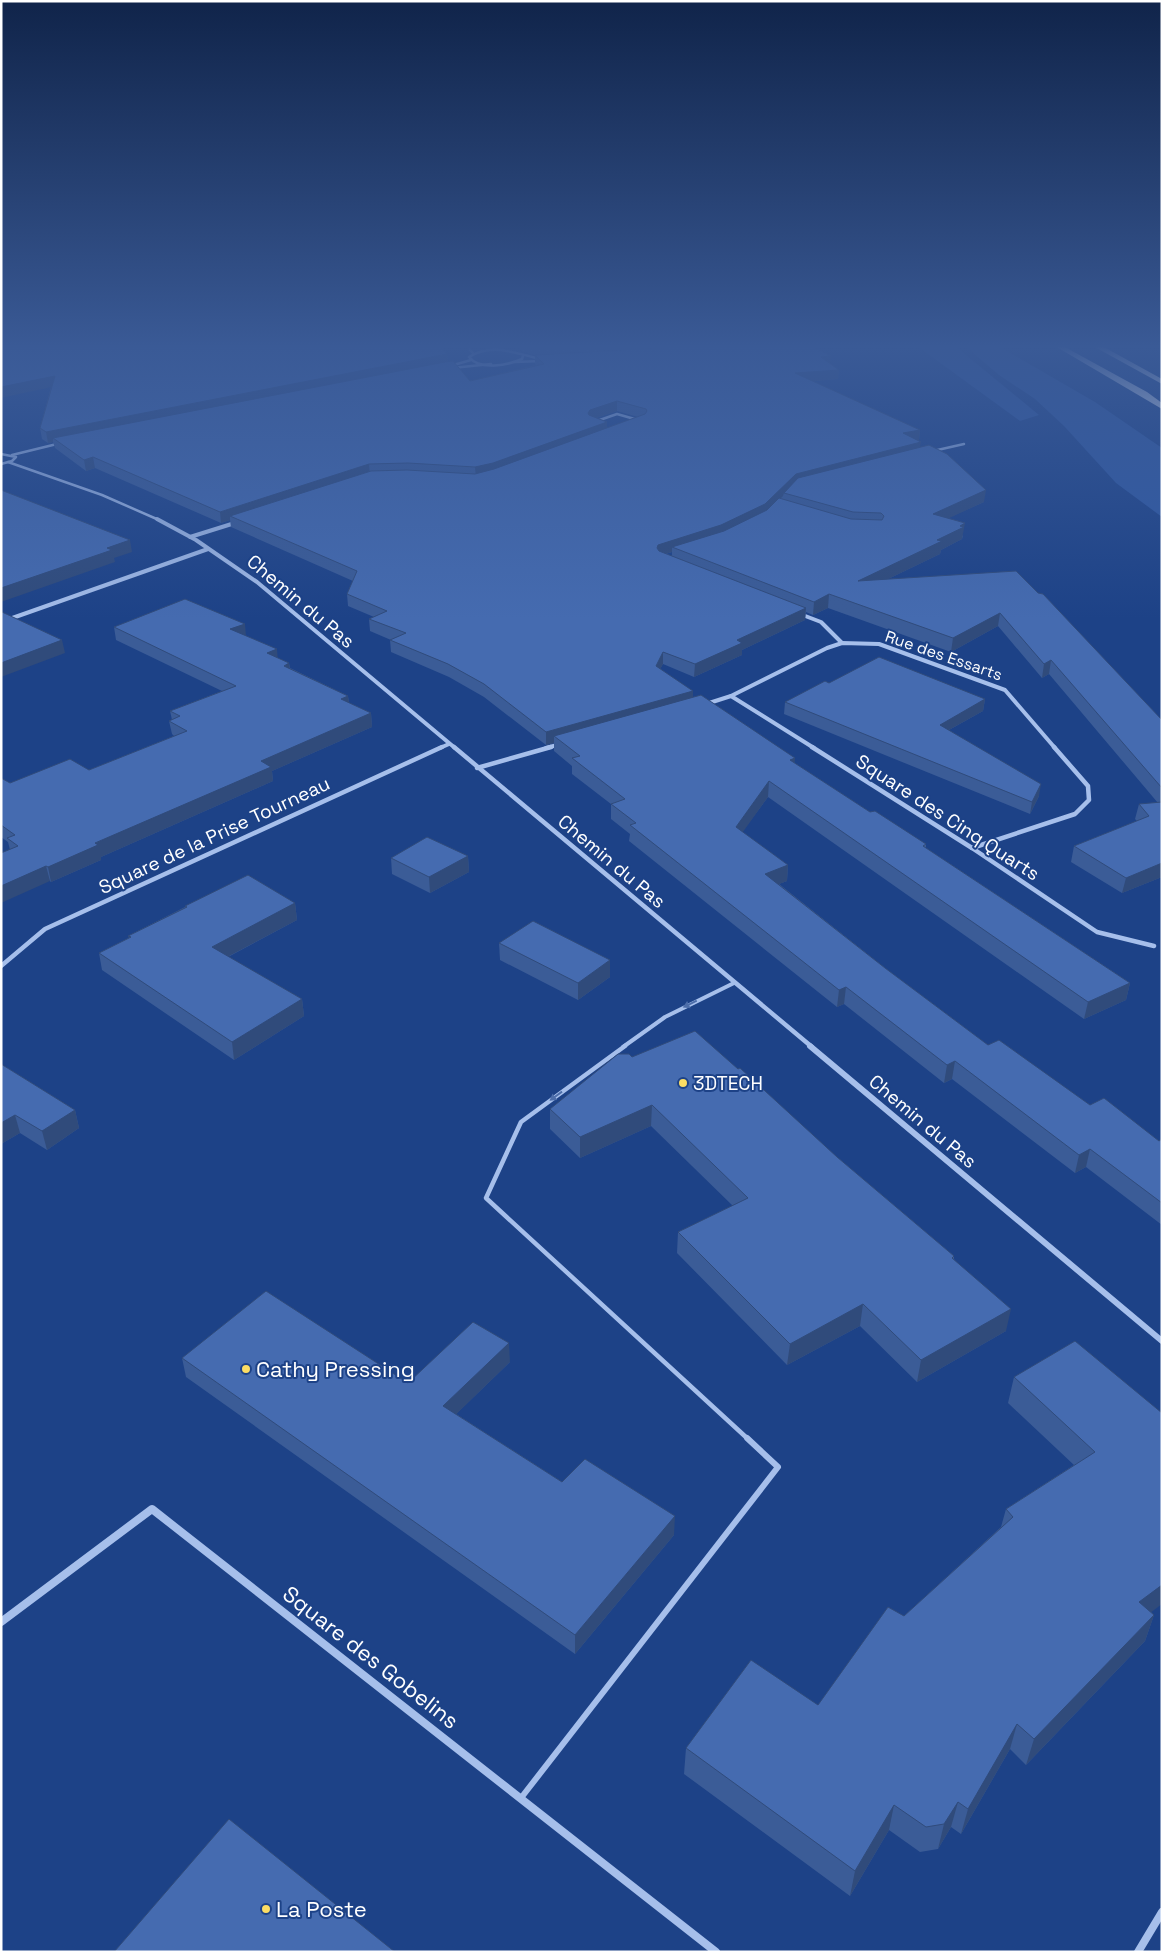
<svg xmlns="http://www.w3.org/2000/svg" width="1163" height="1953" viewBox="0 0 1163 1953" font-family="'Space Grotesk',sans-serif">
<rect width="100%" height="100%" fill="#1d4287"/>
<g fill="#305aa5">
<polygon points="917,346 955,346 1039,415 1020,421"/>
<polygon points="965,346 994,346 1005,350 1095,402 1162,448 1162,517 1116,483 1064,426 1035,399 999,375"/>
</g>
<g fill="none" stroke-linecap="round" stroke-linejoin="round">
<polyline stroke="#a6bfeb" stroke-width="4" points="623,1047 665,1017 734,983"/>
<polyline stroke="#a6bfeb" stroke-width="4.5" points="625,1046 521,1122 486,1198 748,1439"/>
<polyline stroke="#a6bfeb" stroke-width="6" points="521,1798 778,1467 747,1438"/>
<g stroke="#a6bfeb" stroke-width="2.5">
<polyline points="470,346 470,350 473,353"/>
<path d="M523,356L522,359C508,365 480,371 469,357C492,342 517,354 541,359"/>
<polyline points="515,362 540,361"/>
<polyline points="450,366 471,360"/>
<polyline points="452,368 491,364"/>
<polyline points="594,422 617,414 638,420"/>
<polyline points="933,451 964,444"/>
<polyline points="1,454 16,457 12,461 1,464"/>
<polyline points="12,455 61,443"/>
<polyline points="8,462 102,495 159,520"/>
</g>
<g stroke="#a6bfeb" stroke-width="4">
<polyline points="157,519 196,540 257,582 455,748"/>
<polyline points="190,537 238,522"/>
<polyline points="800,614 821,622 842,643"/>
<polyline points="1,622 208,549"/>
<polyline points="731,696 814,748"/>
<polyline points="706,704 731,696 827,648 842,643 879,644 1005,690 1055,748"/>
<polyline points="440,748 449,744"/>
<polyline points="546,748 561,744"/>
</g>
<g stroke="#a6bfeb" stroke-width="4.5">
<polyline points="454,747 812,1047"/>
<polyline points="812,747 972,848 1097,932 1154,946"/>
<polyline points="477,768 551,747"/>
<polyline points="972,848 1075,814 1089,800 1088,786 1054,747"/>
<polyline points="1,966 45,929 442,747"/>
</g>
<polyline stroke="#a6bfeb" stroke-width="6" points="810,1046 1162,1341"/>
<g stroke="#a6bfeb" stroke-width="8">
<polyline points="1,1622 152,1509 716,1952"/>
<polyline points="1138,1952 1162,1912"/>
</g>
<g fill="#fff" fill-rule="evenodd">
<polygon points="1055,346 1063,346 1147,392 1162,403 1162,409"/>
<polygon points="1093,346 1102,346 1162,379 1162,384"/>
</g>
</g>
<g fill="#3b5c97" fill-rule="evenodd">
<path d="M1,346L447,354L448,362L470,381L536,365L535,364V355L522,351L516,346H665V347H669L667,346H812L831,364L839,370L838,379L812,381L920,430L919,440H918L920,448L984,502L948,518L963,536L962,539L941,550L940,554L888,579L1038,593L1162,720V877L1122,893L1071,862L1074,846L1137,821L1135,819L1139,804L1158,803L1049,674L1042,678L998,626L951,652L828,608L813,615L806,612L805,620L742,650V655L694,677L663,664L660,669L693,697L870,812L926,844V848L1130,983L1126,1000L1084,1019L768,797L742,832L788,865L787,881L779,884L885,968L988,1045L1090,1105L1159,1141L1162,1139V1225L1086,1167L1075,1173L952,1079L944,1083L844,1004L837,1007L629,841L630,834L611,819V804L572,774V766L554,751V743L546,745L484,697L449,677L391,652L390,640H391L370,631L369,619L374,617L348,606L347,594L353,581L231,527L230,520L221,523L95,468L86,471L55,448L53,442L48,443L42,439L40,428L51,387ZM617,411L638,417L607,428V422L596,418ZM672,552V556L666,554Z"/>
<polygon points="114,627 246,636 278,658 289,663 290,668 348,696 349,703 371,713 372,727 272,771 273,781 101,857 101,860 51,882 10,850 8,842 1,837 1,778 10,783 89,770 174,736 172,734 169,721 172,720 170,711 222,691 116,640"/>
<polygon points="829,683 985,699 983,711 949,730 1039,796 1030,814 784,714 785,702"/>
<polygon points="468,856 469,872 430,893 392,874 391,858"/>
<polygon points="295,903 297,920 228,957 302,999 304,1016 234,1060 102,970 99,953 129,938 128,936 185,907 185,906"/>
<polygon points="499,943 610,960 610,977 578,1000 500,960"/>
<polygon points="632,1057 837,1157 954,1256 954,1259 1006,1331 917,1382 860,1326 787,1365 677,1253 678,1232 733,1206 651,1126 580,1158 550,1129 550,1109"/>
<polygon points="1,1064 75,1110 79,1128 47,1150 20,1133 1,1144"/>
<polygon points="182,1358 408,1383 510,1362 456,1414 562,1482 674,1535 575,1654 186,1377"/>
<polygon points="1014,1377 1162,1413 1151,1612 1154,1615 1145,1641 1026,1765 1010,1749 961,1834 951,1827 938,1849 920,1852 889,1830 850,1896 684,1774 686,1748 818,1705 904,1616 1001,1527 1006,1509 1074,1465 1008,1403"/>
</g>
<g fill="#304b7b">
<polygon points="447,354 448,364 53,438 53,442 48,443 46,432"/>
<polygon points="831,356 830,366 821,357"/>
<polygon points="839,370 838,379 794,383 795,373"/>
<polygon points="55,376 56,386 1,398 1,387"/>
<polygon points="617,401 617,411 590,420 588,413 590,410"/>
<polygon points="607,422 607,432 476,478 475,467"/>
<polygon points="920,430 919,440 902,443 903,433"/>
<polygon points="921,442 919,452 784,493 783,496 764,515 721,536 672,547 672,552 658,556 657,548 658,545 796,474"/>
<polygon points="93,457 95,468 86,471 84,460"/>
<polygon points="369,464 370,475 230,516 230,520 221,523 220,512"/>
<polygon points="986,490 984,502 932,526 933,514"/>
<polygon points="965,523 962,539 941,550 940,554 857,594 858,581 937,540"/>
<polygon points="130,540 132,552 114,558 115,562 1,602 1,588 107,548"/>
<polygon points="829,594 828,608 813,615 814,602"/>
<polygon points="806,608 805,620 742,650 742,655 694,677 695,664 737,640"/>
<polygon points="1000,613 998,626 951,652 953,638"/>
<polygon points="245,624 246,636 230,629"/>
<polygon points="62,640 65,653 1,677 1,663"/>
<polygon points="277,649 278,662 267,653"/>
<polygon points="663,652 663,664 655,679 656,666"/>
<polygon points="1051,660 1049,674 1042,678 1044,664"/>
<polygon points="289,663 291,677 284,666"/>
<polygon points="693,691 693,704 554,736 554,743 546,745 546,732"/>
<polygon points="348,696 350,709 341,699"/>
<polygon points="985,699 983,711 938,736 940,725"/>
<polygon points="371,713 372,727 272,771 273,781 101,857 101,860 51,882 48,867 261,761"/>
<polygon points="795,758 794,773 790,760"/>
<polygon points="769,781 768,797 735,843 736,827"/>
<polygon points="1041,784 1039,796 1030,814 1032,802"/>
<polygon points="468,856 469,872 430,893 429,877"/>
<polygon points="1162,863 1162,877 1122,893 1126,878"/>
<polygon points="788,865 787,881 764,890 765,874"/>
<polygon points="46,866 50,881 1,903 1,886"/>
<polygon points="295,903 297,920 214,964 212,947"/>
<polygon points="610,960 610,977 578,1000 578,983"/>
<polygon points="1130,983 1126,1000 1084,1019 1088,1002"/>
<polygon points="846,987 844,1004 837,1007 839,990"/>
<polygon points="302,999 304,1016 234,1060 232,1042"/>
<polygon points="955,1061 952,1079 944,1083 947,1065"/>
<polygon points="652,1105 651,1126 580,1158 580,1137"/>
<polygon points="75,1110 79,1128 47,1150 42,1131"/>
<polygon points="15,1115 20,1133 1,1144 1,1123"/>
<polygon points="1090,1149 1086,1167 1075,1173 1079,1155"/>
<polygon points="863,1304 860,1326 787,1365 790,1344"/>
<polygon points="1011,1309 1006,1331 917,1382 921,1360"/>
<polygon points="509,1343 510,1362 445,1425 443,1406"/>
<polygon points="675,1516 674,1535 575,1654 575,1635"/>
<polygon points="1162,1585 1162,1604 1130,1628 1139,1602"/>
<polygon points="1154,1615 1145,1641 1026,1765 1034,1739"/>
<polygon points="1017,1724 1010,1749 961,1834 968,1809"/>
<polygon points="958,1802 951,1827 938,1849 944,1824"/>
<polygon points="894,1805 889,1830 850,1896 855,1871"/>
</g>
<g fill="#456bb0" stroke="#304b7b">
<polygon points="1,346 440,346 447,354 46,432 40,428 55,376 1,387"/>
<polygon points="694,346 812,346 831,356 821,357 839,370 795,373 920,430 903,433 921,442 796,474 765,504 721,525 658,545 657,548 659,551 806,608 737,640 742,643 695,664 663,652 656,666 693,691 546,732 484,684 448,664 390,640 406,633 369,619 387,611 347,594 357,571 230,516 371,471 407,470 475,474 494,469 645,414 647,411 646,409 617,401 590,410 588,413 589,415 607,422 493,463 475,467 408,463 369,464 220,512 93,457 84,460 53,438 445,362 453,361 470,381 544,364 535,355"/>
<polygon points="929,445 947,454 986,490 933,514 965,523 960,526 964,527 937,540 942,541 858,581 1016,571 1038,593 1043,594 1162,720 1162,788 1051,660 1044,664 1000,613 953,638 829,594 814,602 672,547 724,531 767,510 779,498 851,519 882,520 884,516 881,513 853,512 784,493 798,478"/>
<polygon points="1,490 130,540 107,548 112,550 1,588"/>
<polygon points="185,599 245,624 230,629 277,649 267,653 289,663 284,666 348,696 341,699 371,713 261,761 271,767 95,843 98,845 48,867 46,866 1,886 1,853 18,846 7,838 15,835 1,825 1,778 10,783 70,759 89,770 187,731 169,721 180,716 170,711 236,686 114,627"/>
<polygon points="1,612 2,612 62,640 1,663"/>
<polygon points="879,657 985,699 940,725 1041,784 1032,802 785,702 825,681 829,683"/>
<polygon points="701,695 795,758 790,760 870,812 875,811 926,844 923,846 1130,983 1088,1002 769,781 736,827 788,865 765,874 885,968 988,1045 999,1040 1090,1105 1104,1098 1159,1141 1162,1139 1162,1203 1090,1149 1079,1155 955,1061 947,1065 846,987 839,990 630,825 636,823 611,804 625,799 572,758 580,756 554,736"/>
<polygon points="1162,802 1162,863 1126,878 1074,846 1149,816 1139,804"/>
<polygon points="427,837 468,856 429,877 391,858"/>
<polygon points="248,875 295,903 212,947 302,999 232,1042 99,953 131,937 128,936 187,907 185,906"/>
<polygon points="533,921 610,960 578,983 499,943"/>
<polygon points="695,1031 738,1069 740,1068 837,1157 954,1256 952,1258 1011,1309 921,1360 863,1304 790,1344 678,1232 748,1198 652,1105 580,1137 550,1109 618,1054 629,1054 632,1057"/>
<polygon points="1,1064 75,1110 42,1131 15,1115 1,1123"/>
<polygon points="266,1291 408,1383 473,1322 509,1343 443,1406 562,1482 585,1459 675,1516 575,1635 182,1358"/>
<polygon points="1075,1341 1162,1413 1162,1585 1139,1602 1154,1615 1034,1739 1017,1724 968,1809 958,1802 944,1824 926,1827 894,1805 855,1871 686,1748 751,1660 818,1705 888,1607 904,1616 1013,1517 1006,1509 1095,1452 1014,1377"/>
<polygon points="229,1819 395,1952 114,1952"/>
</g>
<defs><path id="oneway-solid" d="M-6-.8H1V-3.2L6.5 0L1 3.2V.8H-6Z" transform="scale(1.25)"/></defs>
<g fill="#4d6eaa">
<use href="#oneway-solid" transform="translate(690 1004) rotate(154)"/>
<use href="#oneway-solid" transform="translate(556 1096) rotate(144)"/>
</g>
<linearGradient id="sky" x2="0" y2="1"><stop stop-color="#10244a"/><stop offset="0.56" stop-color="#3a5a96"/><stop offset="1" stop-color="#3a5a96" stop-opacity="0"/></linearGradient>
<rect width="1163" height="619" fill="url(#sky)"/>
<g fill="#fbdd64" stroke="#1d4287" stroke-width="2">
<circle cx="683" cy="1083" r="5"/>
<circle cx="246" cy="1369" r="5"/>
<circle cx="266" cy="1909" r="5"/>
</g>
<g text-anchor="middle" stroke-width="4" stroke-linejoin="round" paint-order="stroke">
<g font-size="16" fill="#fff" stroke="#1d4287">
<text transform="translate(944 655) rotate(19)" y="6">Rue des Essarts</text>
</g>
<g font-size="19" fill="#fff" stroke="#1d4287">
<text transform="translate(301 601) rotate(40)" y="7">Chemin du Pas</text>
<text transform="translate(948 817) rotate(33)" y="7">Square des Cinq Quarts</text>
<text transform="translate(214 835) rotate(-25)" y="7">Square de la Prise Tourneau</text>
<text transform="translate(612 861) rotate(40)" y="7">Chemin du Pas</text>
<text transform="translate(923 1121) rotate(40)" y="7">Chemin du Pas</text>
</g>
<g font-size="19" fill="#fff" stroke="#1d4287" text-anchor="start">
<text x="693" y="1090">3DTECH</text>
</g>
<g font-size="22" fill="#fff" stroke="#1d4287" text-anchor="start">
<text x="256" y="1377">Cathy Pressing</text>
<text x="276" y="1917">La Poste</text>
</g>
<g font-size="22" fill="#fff" stroke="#1d4287">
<text transform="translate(371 1657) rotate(38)" y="8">Square des Gobelins</text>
</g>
</g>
<rect width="1163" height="1953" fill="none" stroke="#ffffff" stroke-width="5"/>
</svg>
